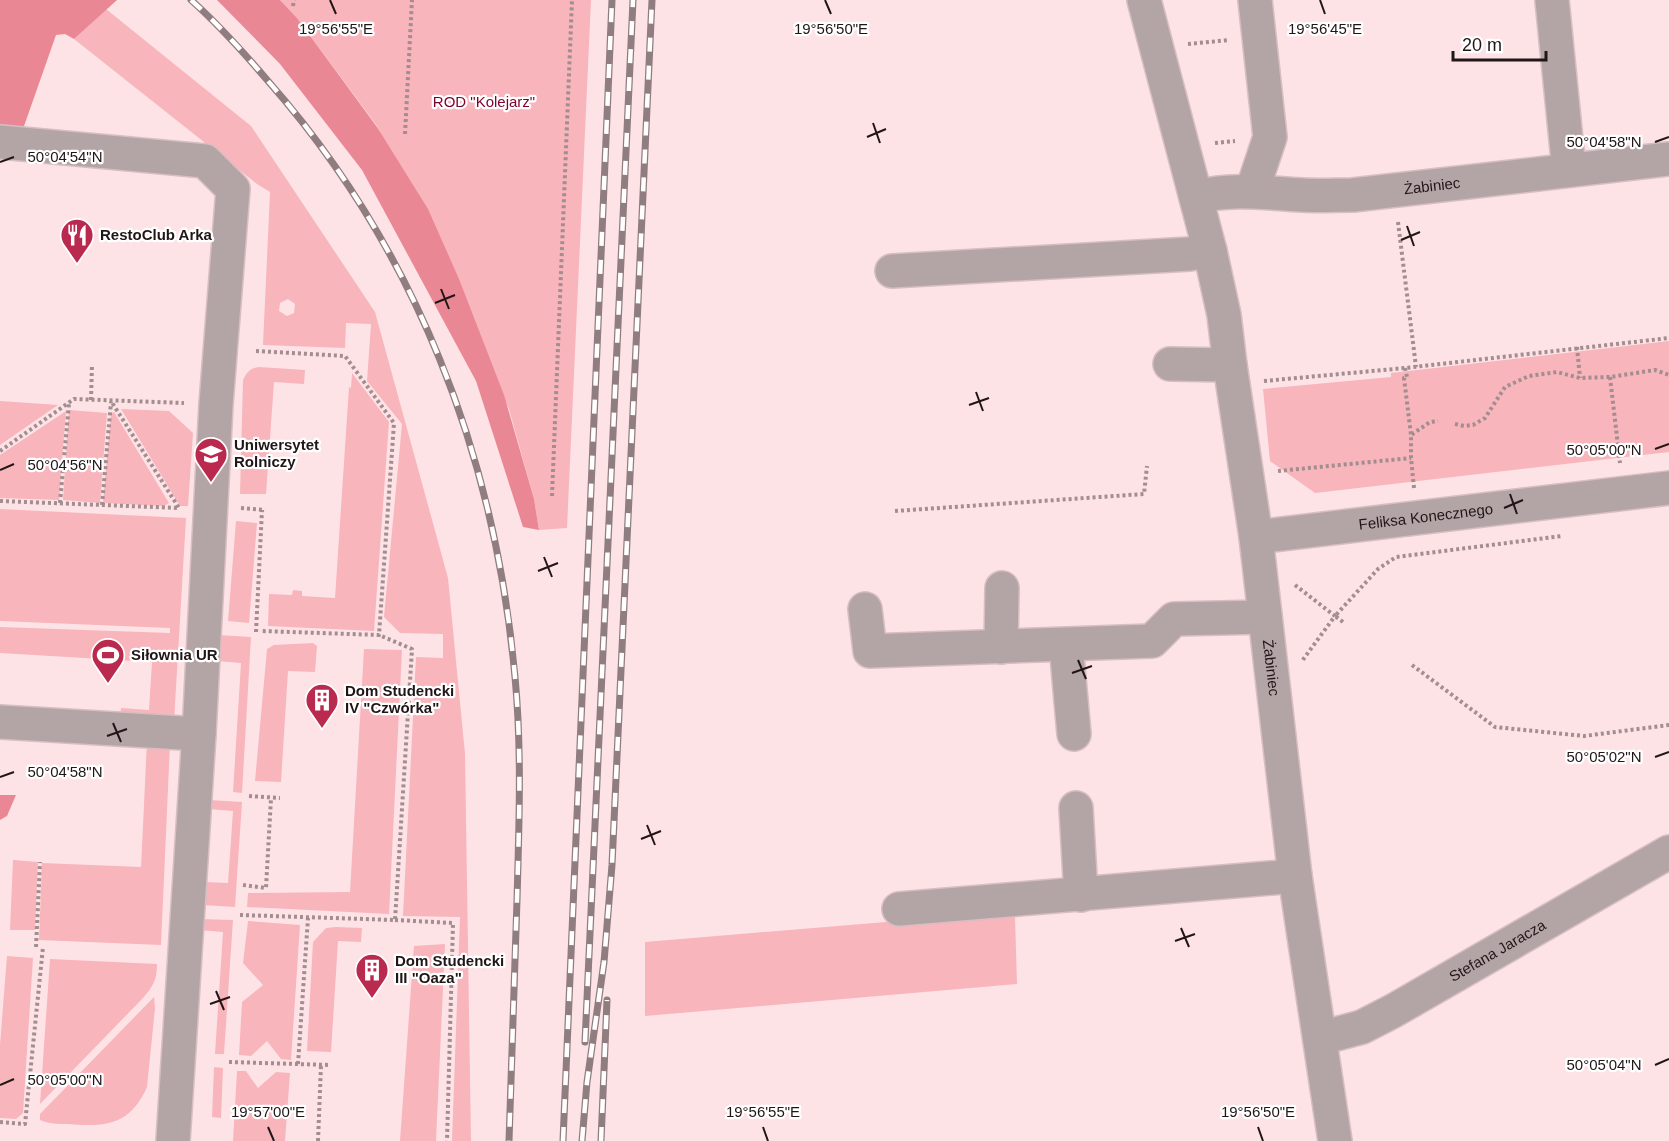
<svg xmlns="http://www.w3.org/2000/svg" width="1669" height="1141" viewBox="0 0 1669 1141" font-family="Helvetica,sans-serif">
<rect width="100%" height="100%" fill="#fee3e6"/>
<g fill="#f8b5bc" fill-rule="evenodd">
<polygon points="280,0 591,0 567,528 539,530 534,499 509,409 377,126 297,18"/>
<path d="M106,9L251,126L375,312L448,578L465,754L471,1141H452L460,917L403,916L416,657L443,658V634L400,633L384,617L402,424L367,381L371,324L346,323L345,348L263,345L270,192L257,184L74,39ZM288,299L295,304L294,313L287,316L279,311L280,303Z"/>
<polygon points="1669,341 1669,452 1315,493 1270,461 1263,389 1391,377 1391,373"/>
<path d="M259,367L305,370L304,384L274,382L266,494H240L243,380C247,372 250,368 259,367Z"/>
<polygon points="352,373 389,422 374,631 268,626 269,594 292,595 293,590 302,591 302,596 335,598 349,387 351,388"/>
<polygon points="0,401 58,405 0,445"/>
<polygon points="121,409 169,411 193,433 188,506 180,506"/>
<polygon points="69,410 107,413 100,503 63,500"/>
<polygon points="66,411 59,500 0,498 0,455"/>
<polygon points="114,412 169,503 164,506 103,503 111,414"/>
<polygon points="0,509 186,518 174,722 120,721 121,708 149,710 152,662 0,653 0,627 170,633 170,628 0,621"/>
<polygon points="236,521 257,523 249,623 228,621"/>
<polygon points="218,635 251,637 242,793 233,792 241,663 217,661"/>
<polygon points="313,643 317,646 315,672 288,671 281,782 255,781 267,649 274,645"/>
<polygon points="364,649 402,650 389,914 247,907 248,893 350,892"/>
<polygon points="147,741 170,744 161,945 39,940 42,863 141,867"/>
<polygon points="209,800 242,802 235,907 202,905 204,882 228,883 233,811 209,809"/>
<polygon points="13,860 38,862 35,930 10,930"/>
<polygon points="1015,917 1017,984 645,1016 645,942 886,922"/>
<polygon points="200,919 233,920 224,1054 215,1054 223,932 199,930"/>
<polygon points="248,921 300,925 291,1060 281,1059 267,1041 251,1056 239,1055 242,1002 263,985 243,963"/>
<polygon points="336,927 362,928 361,942 338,941 331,1052 307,1051 313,942 326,928"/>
<polygon points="445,944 436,1141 400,1141 414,946"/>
<polygon points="7,956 33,958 23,1113 16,1119 0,1118 0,1045"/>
<path d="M50,959L157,964C157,980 153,986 143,998L40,1104Z"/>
<path d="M154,997L155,1008L147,1087C130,1126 104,1127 68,1124C59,1124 48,1124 40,1120V1114Z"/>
<polygon points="214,1067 223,1068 221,1118 212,1117"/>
<polygon points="237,1071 246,1071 258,1088 276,1072 290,1073 285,1141 233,1141"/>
</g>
<g fill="#ea8795">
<polygon points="0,0 117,0 74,39 65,34 56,35 23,129 0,126"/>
<polygon points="217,0 280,0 297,18 377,127 428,209 459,279 504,395 534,499 539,530 523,527 476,381 362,170 280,64"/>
<polygon points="0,795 16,795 7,816 0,820"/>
</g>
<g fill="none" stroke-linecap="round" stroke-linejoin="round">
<defs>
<g id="minor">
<path id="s1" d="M1144,0L1210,251L1224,315L1230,365L1256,537L1295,876L1335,1141"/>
<polyline points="1552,0 1569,170"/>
<polyline points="0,142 205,161 233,189 216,404 199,734 173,1141"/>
<polyline points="1252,191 1270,137 1255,0"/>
<path id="s2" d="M1196,197C1235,188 1263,193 1302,195C1319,196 1336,195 1353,195L1669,159"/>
<polyline points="892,271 1190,254 1210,251"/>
<polyline points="1170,364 1230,365"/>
<path id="s3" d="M1256,537L1669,488"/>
<polyline points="865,609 870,651 1152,641 1174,619 1265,617"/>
<polyline points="1066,645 1074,734"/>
<polyline points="1001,647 1002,588"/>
<polyline points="0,722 199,734"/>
<polyline points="1076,808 1081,895"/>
<polyline points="899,909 1295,876"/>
<path id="s4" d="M1321,1038L1362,1027L1393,1011L1669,852"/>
</g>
</defs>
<use href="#minor" stroke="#d6bec1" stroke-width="36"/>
<g stroke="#a28d90" stroke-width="4" stroke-dasharray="3 3" stroke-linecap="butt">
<polyline points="293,6 294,0"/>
<polyline points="1188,44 1229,40"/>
<polyline points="405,134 412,0"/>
<polyline points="1215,143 1235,141"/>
<polyline points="1398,222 1416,367"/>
<polyline points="1577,347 1580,378"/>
<polyline points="256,351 345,356 394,423 379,635 262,631"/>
<polyline points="1405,368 1407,377 1404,378 1411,435"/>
<polyline points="1610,377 1620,463"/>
<polyline points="1264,381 1405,368 1669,338"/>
<polyline points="91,400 92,364"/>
<polyline points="1455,424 1464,426 1473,425 1485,418 1505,387 1529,376 1557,372 1580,378 1610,377 1655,370 1669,375"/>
<polyline points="0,451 74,399 184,403"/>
<polyline points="1278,471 1411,458"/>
<polyline points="1414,488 1411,458 1411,435 1430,422 1438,421"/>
<polyline points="552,496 572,0"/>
<polyline points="0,501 179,508 111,401"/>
<polyline points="60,503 69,403"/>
<polyline points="102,505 111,402"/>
<polyline points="241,508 265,510"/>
<polyline points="895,511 1144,494 1147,466"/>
<polyline points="1295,585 1335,616 1302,661"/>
<polyline points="1343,622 1335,616 1378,569 1396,557 1562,536"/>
<polyline points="256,632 262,510"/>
<polyline points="1412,665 1495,727 1584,736 1669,725"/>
<polyline points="249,796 280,798"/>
<polyline points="243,885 266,888 271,798"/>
<polyline points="240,915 395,920 412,649 379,635"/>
<polyline points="395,920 453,923 447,1141"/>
<polyline points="36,947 40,862"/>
<polyline points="229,1062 330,1065"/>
<polyline points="298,1064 308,918"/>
<polyline points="0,1122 25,1124 43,947"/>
<polyline points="318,1141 321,1065"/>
</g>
<use href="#minor" stroke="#b3a4a6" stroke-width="33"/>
<defs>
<g id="rail">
<path d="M191,0C219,25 244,53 268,81C416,249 495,455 515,677C522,750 519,826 517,900C514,980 512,1061 509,1141"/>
<polyline points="585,1042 633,0"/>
<polyline points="563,1141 612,0"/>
<polyline points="582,1141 587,1082 604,962 612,865 652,0"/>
<polyline points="601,1141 607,1000"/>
</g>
</defs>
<use href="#rail" stroke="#907d7f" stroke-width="7"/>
<use href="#rail" stroke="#fff" stroke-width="4.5" stroke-dasharray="14" stroke-linecap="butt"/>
</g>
<path fill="none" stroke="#211617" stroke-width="2" d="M330,0L336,14M825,0L831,14M1320,0L1325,14M873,123L880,143M867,137L886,129M1655,142L1669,137M0,162L14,157M1407,226L1414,246M1401,240L1420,232M441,289L449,309M435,303L455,295M976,392L983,411M969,405L989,398M1655,449L1669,444M0,470L14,464M1510,494L1517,514M1504,508L1523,500M544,557L552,577M538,571L558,563M1078,660L1086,679M1072,673L1092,666M113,723L121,742M107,736L127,729M1655,757L1669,752M0,777L14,772M647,825L655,845M641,839L661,831M1181,928L1189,947M1175,941L1195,934M216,991L224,1010M210,1004L230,997M1655,1065L1669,1059M0,1085L14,1079M268,1127L274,1141M763,1127L768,1141M1258,1127L1263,1141"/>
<defs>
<symbol id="restaurant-pin" viewBox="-11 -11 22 30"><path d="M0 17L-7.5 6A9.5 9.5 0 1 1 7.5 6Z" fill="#ba294e" stroke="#fff"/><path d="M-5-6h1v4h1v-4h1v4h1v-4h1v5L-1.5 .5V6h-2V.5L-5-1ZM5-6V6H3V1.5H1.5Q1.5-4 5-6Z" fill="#fff"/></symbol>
<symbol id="university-pin" viewBox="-11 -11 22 30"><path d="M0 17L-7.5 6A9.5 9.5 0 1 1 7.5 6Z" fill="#ba294e" stroke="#fff"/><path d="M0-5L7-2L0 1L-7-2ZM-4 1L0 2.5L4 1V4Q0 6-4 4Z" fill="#fff"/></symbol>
<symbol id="stadium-pin" viewBox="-11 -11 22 30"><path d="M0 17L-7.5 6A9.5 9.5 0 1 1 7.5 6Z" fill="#ba294e" stroke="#fff"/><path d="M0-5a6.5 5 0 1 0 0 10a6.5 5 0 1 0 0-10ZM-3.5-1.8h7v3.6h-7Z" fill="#fff"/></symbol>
<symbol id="building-pin" viewBox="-11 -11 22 30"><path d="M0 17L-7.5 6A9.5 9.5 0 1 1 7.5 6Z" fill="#ba294e" stroke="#fff"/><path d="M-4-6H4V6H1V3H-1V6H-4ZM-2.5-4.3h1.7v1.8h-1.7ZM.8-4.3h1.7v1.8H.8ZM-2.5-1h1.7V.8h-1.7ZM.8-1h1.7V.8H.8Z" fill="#fff"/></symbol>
</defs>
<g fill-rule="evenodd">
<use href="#restaurant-pin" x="58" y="216" width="38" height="52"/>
<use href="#university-pin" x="192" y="435" width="38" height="52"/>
<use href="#stadium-pin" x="89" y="636" width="38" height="52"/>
<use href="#building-pin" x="303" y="681" width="38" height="52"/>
<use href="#building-pin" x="353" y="951" width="38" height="52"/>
</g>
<g text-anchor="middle" stroke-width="4.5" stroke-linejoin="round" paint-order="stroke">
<g font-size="15" fill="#7f012d" stroke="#fff">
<text x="484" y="107">ROD "Kolejarz"</text>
</g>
<g font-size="15" fill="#211617" stroke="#fff">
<text dy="5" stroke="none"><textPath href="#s2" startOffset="237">Żabiniec</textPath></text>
<text dy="5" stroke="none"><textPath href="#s3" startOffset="171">Feliksa Konecznego</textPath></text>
<text dy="5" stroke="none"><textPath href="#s1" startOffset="681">Żabiniec</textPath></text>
<text dy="5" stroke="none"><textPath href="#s4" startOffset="198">Stefana Jaracza</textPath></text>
</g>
<g font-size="15" font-weight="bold" fill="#211617" stroke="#fff" text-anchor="start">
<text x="100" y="240">RestoClub Arka</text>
<text x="234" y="450">Uniwersytet<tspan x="234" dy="17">Rolniczy</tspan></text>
<text x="131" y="660">Siłownia UR</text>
<text x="345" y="696">Dom Studencki<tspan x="345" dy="17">IV "Czwórka"</tspan></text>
<text x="395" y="966">Dom Studencki<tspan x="395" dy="17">III "Oaza"</tspan></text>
</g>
</g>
<g font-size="15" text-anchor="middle" fill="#211617" stroke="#fff" stroke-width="4.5" stroke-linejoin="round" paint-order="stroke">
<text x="336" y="34">19°56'55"E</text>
<text x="831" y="34">19°56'50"E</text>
<text x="1325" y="34">19°56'45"E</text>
<text x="1604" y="147">50°04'58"N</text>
<text x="65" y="162">50°04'54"N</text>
<text x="1604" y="455">50°05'00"N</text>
<text x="65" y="470">50°04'56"N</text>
<text x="1604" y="762">50°05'02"N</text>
<text x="65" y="777">50°04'58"N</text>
<text x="1604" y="1070">50°05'04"N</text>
<text x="65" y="1085">50°05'00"N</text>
<text x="268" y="1117">19°57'00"E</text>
<text x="763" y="1117">19°56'55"E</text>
<text x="1258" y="1117">19°56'50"E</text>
</g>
<path d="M1453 51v9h93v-9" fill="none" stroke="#211617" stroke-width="3"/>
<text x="1462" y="51" font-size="18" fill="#211617" stroke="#ffffff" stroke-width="4.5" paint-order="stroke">20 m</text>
</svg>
